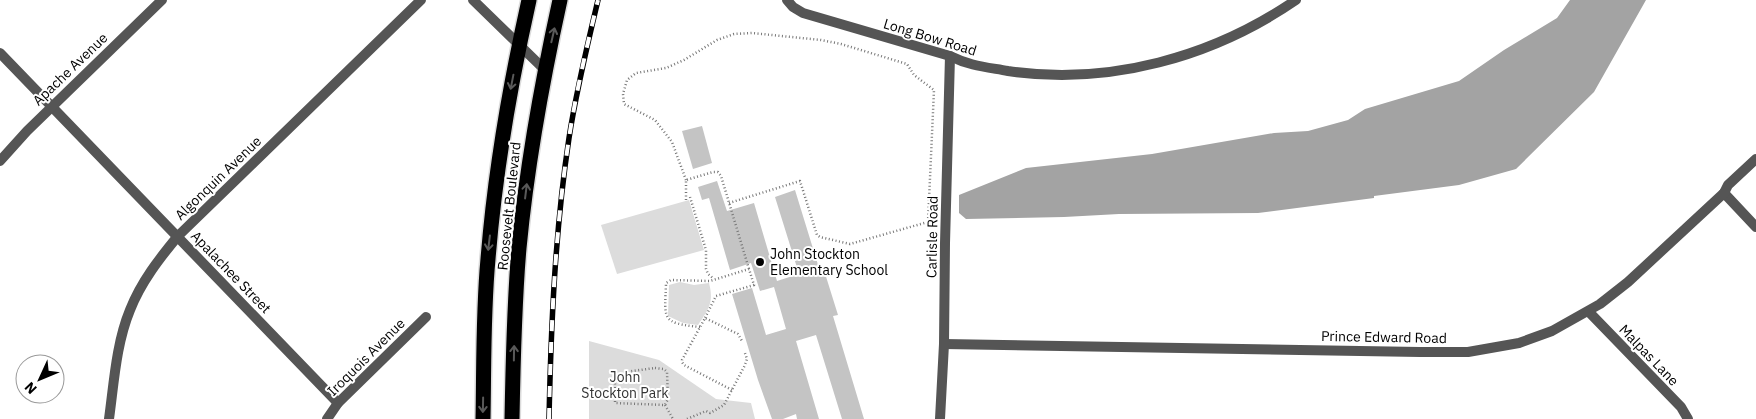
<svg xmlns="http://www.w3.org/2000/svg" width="1756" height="419" viewBox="0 0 1756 419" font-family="'IBM Plex Sans',sans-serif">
<rect width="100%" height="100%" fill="#fff"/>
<g fill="#dcdcdc">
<polygon points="689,200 704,250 617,274 601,225"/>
<path d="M680,282L694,285L709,283C714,302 709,309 698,325L683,323L668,316L669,285Z"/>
<polygon points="589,341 659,360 716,399 751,403 755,419 589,419"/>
</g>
<polygon fill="#a3a3a3" points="1570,0 1646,0 1594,92 1516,169 1459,185 1374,196 1374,198 1258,213 1119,214 1064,217 966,219 959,213 959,195 1026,168 1152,154 1274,133 1308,131 1348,120 1365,109 1459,81 1504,50 1557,18"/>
<g fill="#c4c4c4">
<polygon points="702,126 712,163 693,169 682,131"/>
<polygon points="717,181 727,211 754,203 777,281 799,274 775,197 795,190 819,268 823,267 838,315 833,316 864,419 842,419 816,335 796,341 819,419 797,419 796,414 783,419 772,419 758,380 732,294 752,288 766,335 786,329 774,287 760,291 751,263 730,270 709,198 702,200 698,187"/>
</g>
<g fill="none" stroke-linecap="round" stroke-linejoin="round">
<defs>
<g id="highway">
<path d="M483,419C484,366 483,312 488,259C495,172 510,85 529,0"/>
<path d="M512,419C513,362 514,305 519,248C527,164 542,82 560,0"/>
</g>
</defs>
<use href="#highway" stroke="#dbdbdb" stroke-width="18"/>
<g stroke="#777" stroke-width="2.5" stroke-dasharray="1 2.5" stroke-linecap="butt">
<polyline points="686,180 672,142 655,120 624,104 623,94 627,80 636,73 666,68 684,60 717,40 734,34 752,33 821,40 841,44 907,64 914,75 934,90 928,222"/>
<polyline points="690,197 706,250 706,269 708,274 714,279"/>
<polyline points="686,200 686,180 713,172 718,172 721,176 749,269"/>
<polyline points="729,203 800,181 817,235 820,237 850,244 935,220"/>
<path d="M700,327C660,323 665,319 666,283L671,280L710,281L749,269L754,285L716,296L705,318"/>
<polygon points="655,368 664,369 667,372 668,399 665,405 615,403 615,378 625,372"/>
<polyline points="732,390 684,365 682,362 682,360 705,318 738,334 742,341"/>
<polyline points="665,405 673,419"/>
<polyline points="687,419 706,411 710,413 724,405 745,365 747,359 745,353"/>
</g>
<g stroke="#555" stroke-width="10">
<polyline points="473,0 545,70"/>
<path d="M787,0L793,7L803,13L950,56C970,66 986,67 1008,71C1109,86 1213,57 1296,0"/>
<polyline points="0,53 338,403"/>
<polyline points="0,161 27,131 162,0"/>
<polyline points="1724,193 1756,227"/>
<polyline points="1589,312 1681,407 1688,419"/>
<polyline points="944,344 1420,352 1468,352 1519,343 1552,331 1600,304 1628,282 1724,193 1728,185 1756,159"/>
<path d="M109,419C114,383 116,344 130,310C141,282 159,259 178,236L421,0"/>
<polyline points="327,419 338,403 426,317"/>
<polyline points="940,419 944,344 945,243 950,56"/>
</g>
<use href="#highway" stroke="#000" stroke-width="15"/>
<defs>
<path id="rail" d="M549,419C551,325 555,231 569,138C576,92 587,46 598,0"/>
</defs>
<use href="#rail" stroke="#000" stroke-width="5.5"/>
<use href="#rail" stroke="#fff" stroke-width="4" stroke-dasharray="11" stroke-linecap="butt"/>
</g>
<defs><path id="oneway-shaft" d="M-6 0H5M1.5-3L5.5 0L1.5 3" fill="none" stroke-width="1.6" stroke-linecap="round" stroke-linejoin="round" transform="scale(1.25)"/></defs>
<g stroke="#595959">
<use href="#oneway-shaft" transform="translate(553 35) rotate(-77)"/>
<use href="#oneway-shaft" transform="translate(512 82) rotate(101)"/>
<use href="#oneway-shaft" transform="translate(526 191) rotate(-83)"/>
<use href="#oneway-shaft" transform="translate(489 243) rotate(97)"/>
<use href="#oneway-shaft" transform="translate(514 353) rotate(-89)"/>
<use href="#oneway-shaft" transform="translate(483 405) rotate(91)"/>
</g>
<circle fill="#000" stroke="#fff" stroke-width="2" cx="760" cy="262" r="5"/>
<g text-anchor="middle" stroke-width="4" stroke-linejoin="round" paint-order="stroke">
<g font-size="14" fill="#000" stroke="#fff">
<text transform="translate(930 37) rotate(17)" y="5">Long Bow Road</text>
<text transform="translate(70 69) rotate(-44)" y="5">Apache Avenue</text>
<text transform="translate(218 178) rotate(-44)" y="5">Algonquin Avenue</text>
<text transform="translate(509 206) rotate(-84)" y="5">Roosevelt Boulevard</text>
<text transform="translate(932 237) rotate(-89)" y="5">Carlisle Road</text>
<text transform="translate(231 272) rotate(46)" y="5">Apalachee Street</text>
<text transform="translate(1384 337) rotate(1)" y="5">Prince Edward Road</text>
<text transform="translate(1649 355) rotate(46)" y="5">Malpas Lane</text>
<text transform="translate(366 357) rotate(-45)" y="5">Iroquois Avenue</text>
</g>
<g font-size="14" fill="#000" stroke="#fff" text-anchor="start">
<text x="770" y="259">John Stockton<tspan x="770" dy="16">Elementary School</tspan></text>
</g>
<g font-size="14" fill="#333" stroke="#fff">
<text x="625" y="382">John<tspan x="625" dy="16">Stockton Park</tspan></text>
</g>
</g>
<g transform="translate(40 379) rotate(226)"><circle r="24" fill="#ffffff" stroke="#999999"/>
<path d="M0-4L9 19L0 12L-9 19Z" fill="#000000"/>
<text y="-8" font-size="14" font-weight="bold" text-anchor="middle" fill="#000000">N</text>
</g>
</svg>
